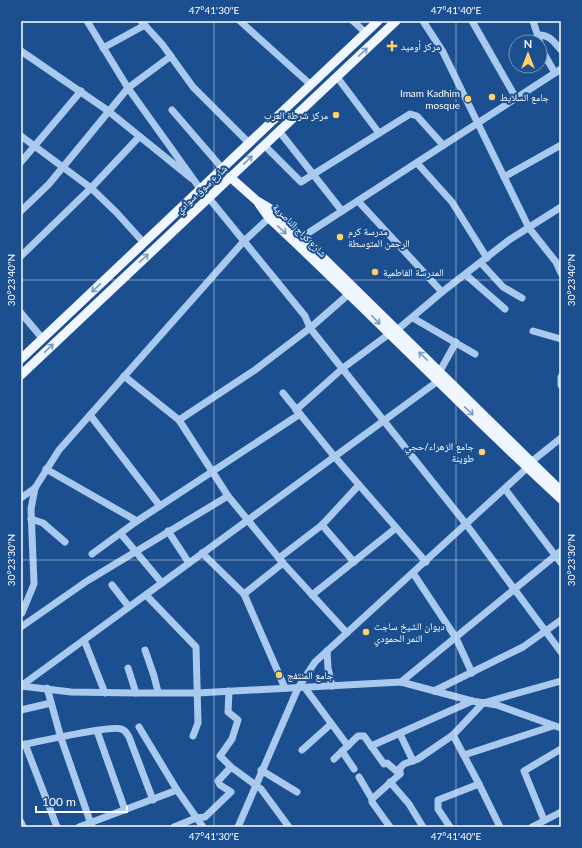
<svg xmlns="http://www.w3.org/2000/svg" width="582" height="848" viewBox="0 0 582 848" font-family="Lato,'Noto Naskh Arabic',sans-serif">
<rect width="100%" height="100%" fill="#1b4f8f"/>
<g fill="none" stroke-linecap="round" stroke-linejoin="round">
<g stroke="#a9c9ee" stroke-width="7">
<polyline points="87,21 128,88 201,190"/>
<polyline points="141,21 162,44 193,87 249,143"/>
<polyline points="240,21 311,85"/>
<polyline points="353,21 366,33"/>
<polyline points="423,21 443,52 529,228 556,262 561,273"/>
<polyline points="472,21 516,98"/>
<polyline points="533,21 543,52 555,73"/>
<path d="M539,35C550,35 554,42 561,50"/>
<polyline points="103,48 145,25"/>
<polyline points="21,51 107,110 191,178"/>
<polyline points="337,77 379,133"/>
<polyline points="172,110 222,168"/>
<polyline points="279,131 342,211"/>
<polyline points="21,136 91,188 116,212 144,243"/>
<polyline points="264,145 301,182 410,114 417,116 443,145"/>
<polyline points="21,162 81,91"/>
<polyline points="417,163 452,202 487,258"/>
<polyline points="504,177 561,145"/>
<polyline points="208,197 305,316 310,328 466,524 561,652"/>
<polyline points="358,201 442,292"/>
<polyline points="21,211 49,184 128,88 171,56"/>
<polyline points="302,237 561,69"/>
<polyline points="21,256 91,188 139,137"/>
<polyline points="481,263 503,287 522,298"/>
<polyline points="466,275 505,309"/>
<polyline points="21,313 42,338"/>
<polyline points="413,318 475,354"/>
<polyline points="397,330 442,292 509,240 561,207"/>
<polyline points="533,331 561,339"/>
<polyline points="440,371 456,342"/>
<polyline points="124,376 179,420 228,496 283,563 347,633"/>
<polyline points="561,377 561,385"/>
<polyline points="283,393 334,456 426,562"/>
<polyline points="296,410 343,368 389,334"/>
<polyline points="90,415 160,506"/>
<polyline points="179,420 255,370 310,328 350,293"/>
<polyline points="531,462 561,438"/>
<polyline points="46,469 137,521"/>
<polyline points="505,489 561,563"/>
<polyline points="21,498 35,488"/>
<polyline points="31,519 43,523 65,542"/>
<polyline points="322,525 354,562"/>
<polyline points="168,531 189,563"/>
<polyline points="121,534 162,583"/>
<polyline points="202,553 244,594 285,688"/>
<polyline points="92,554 137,521 300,414"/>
<polyline points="279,558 322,525 359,485"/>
<polyline points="413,573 456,638 472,673"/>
<polyline points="112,585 129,607"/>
<polyline points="244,594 283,563"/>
<polyline points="146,595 196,647 198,723 193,736"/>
<polyline points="312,595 396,528"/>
<polyline points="22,613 34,584 31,509 35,488 59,450 244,241 269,218"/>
<polyline points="21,627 87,581 228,496"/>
<polyline points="84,640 105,693"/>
<polyline points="145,650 154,676 158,692"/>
<polyline points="327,651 328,668 332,686"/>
<polyline points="128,668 136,693"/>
<polyline points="401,682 561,551"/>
<polyline points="21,686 71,692 136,693 197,693 401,682 472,701 497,705 561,728"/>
<polyline points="21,686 438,381"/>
<polyline points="47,688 61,738 92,827"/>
<polyline points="305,688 348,746"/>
<polyline points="229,691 228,712 238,720 232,739 220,756 231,767 261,789 289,827"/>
<polyline points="434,691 523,647 561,620"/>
<polyline points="21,710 51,703"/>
<polyline points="139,727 177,790 203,827"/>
<polyline points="97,731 125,810"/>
<polyline points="400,734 413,761"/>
<polyline points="453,735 479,784"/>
<polyline points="25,744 57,827"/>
<path d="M21,745C37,742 111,725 121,729C126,730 127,734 129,737L153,800"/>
<polyline points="371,746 472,701"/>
<polyline points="302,750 331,724"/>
<polyline points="342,751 354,769"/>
<polyline points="464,755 553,726"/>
<polyline points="334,759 358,736 364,736 384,764 387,763 400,774"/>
<polyline points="261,770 297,792"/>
<polyline points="359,777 372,799"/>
<polyline points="390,782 409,804 423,827"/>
<polyline points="544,820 524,771 561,749"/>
<polyline points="21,822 23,827"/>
<polyline points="79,827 177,790"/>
<polyline points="174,827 196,818 205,817 231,792 220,785 218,781 231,767"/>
<polyline points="238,827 298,688 315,662 527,468"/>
<polyline points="390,827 372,802 372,799 400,774 400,768 404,764 418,759 453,735 483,703 561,681"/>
<polyline points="450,827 438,809 438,800 479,784 500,827"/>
<polyline points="532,827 561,812"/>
</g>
<g stroke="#f0f6ff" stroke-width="9">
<polyline points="230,177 257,201 274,211 302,237 561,491"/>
<path d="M259,204L269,218C368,310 462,408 561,499"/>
<polyline points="21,359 378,21"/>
<polyline points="21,375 396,21"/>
</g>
</g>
<defs><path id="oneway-shaft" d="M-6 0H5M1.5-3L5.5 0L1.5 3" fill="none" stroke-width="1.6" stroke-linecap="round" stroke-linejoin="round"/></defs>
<g stroke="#7b9ac1">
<use href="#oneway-shaft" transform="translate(363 52) rotate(-43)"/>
<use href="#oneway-shaft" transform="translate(248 160) rotate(-44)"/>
<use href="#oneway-shaft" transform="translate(282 230) rotate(43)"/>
<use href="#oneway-shaft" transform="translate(144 258) rotate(-44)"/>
<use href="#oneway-shaft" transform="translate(96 288) rotate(137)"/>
<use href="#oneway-shaft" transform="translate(376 320) rotate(46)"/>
<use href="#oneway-shaft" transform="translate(49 348) rotate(-44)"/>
<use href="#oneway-shaft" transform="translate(423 356) rotate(-136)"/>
<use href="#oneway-shaft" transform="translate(469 411) rotate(44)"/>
</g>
<path fill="none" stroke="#fff" stroke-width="1" stroke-opacity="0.45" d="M214,21V827M456,21V827M21,280H561M21,560H561"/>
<g fill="#ffd166" stroke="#1b4f8f" stroke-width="1.5">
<path d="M390 40h4v4h4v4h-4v4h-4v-4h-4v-4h4z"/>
<circle cx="492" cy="97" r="4"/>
<circle cx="468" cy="99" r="4"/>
<circle cx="336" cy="115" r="4"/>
<circle cx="340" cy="237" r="4"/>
<circle cx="375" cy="272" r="4"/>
<circle cx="482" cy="452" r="4"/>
<circle cx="366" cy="632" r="4"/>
<circle cx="279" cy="675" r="4"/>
</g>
<g text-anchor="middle" stroke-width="4" stroke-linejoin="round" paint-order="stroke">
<g font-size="10" fill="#fff" stroke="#1b4f8f" text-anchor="start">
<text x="401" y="50">مركز أوميد</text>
<text x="460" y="97" text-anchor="end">Imam Kadhim<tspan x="460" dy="12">mosque</tspan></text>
<text x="500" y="101">جامع السلايط</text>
<text x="328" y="119" text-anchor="end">مركز شرطة العرب</text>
<text x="348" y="235">مدرسة كرم<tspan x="348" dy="12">الرحمن المتوسطة</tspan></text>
<text x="383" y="276">المدرسة الفاطمية</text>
<text x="474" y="450" text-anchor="end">جامع الزهراء/حجي<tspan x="474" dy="12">طوينة</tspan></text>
<text x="374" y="630">ديوان الشيخ ساجت<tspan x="374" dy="12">النمر الحمودي</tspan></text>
<text x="287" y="679">جامع المنتفج</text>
</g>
<g font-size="10" fill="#fff" stroke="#1b4f8f">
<text transform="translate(201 189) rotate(-43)" y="4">شارع سوق سوادي</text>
<text transform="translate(300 230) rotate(45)" y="4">شارع كراج الناصرية</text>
</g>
</g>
<rect width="582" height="848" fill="none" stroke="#1b4f8f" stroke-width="44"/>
<g transform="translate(528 54)"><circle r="19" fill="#1b4f8f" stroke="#7695bc"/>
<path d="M0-3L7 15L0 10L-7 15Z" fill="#ffd166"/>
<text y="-6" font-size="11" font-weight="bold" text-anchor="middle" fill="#ffffff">N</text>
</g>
<path d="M36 806v6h91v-6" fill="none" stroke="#ffffff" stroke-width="2"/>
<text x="42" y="806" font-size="12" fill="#ffffff" stroke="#1b4f8f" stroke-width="3" paint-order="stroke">100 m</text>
<rect x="22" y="22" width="538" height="804" fill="none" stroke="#fff" stroke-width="1.5"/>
<g font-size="10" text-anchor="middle" fill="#fff">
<text x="214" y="14">47°41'30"E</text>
<text x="456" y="14">47°41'40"E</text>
<text transform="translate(11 280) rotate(-90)" y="4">30°23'40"N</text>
<text transform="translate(571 280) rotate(-90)" y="4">30°23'40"N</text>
<text transform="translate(11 560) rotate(-90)" y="4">30°23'30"N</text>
<text transform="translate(571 560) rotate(-90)" y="4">30°23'30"N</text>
<text x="214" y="840">47°41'30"E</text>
<text x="456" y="840">47°41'40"E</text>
</g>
</svg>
